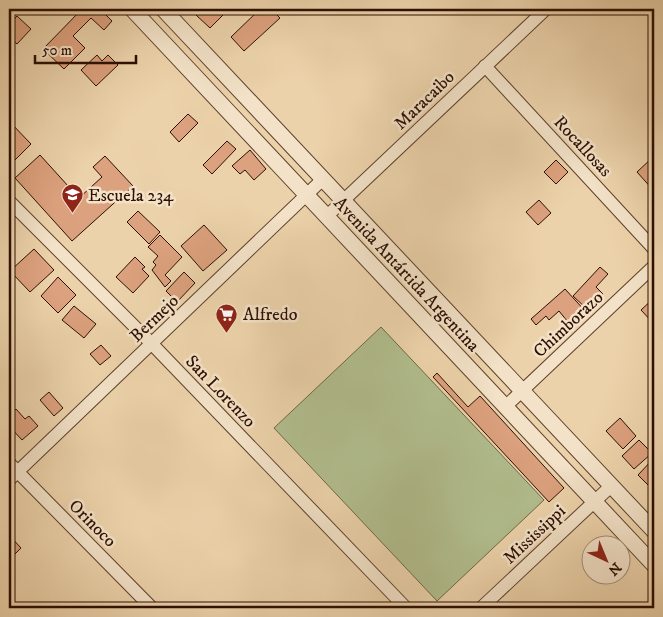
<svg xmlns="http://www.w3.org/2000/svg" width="663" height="617" viewBox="0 0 663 617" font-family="'IM FELL DW Pica',serif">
<rect width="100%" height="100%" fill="#ecd2aa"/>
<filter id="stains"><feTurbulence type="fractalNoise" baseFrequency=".004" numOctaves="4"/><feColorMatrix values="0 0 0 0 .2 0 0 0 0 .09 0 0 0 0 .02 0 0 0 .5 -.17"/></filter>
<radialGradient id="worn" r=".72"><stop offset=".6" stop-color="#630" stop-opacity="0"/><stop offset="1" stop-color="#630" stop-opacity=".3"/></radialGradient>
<polygon fill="#b1bd8d" stroke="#6e6648" points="381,327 544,500 437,601 274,428"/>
<g fill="#dca17e" stroke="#2c0f02">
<polygon points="9,9 15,9 18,12 9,21"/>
<polygon points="82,9 100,9 112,21 104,30 91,18 73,36 85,48 64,69 43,49"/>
<polygon points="201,9 229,9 210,28 196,15"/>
<polygon points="260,9 271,9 280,18 244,51 231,37"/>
<polygon points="17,16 31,29 17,44 9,37 9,25"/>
<polygon points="97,55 102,61 108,55 118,65 96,86 81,70"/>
<polygon points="188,114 198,123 179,142 170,132"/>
<polygon points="9,121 31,144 9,166"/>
<polygon points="227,141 236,149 212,174 203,165"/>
<polygon points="250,150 266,169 254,180 245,170 240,174 232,166"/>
<polygon points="40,155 79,198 102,177 93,167 105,156 133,186 72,241 15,178"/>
<polygon points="652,158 654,160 654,191 637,172"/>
<polygon points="556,160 568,172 556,184 544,172"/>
<polygon points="539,200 551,213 538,225 526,212"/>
<polygon points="138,211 160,232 149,244 127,222"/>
<polygon points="204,225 227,250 203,271 181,246"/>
<polygon points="160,235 182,257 165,275 171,281 165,287 152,270 156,265 153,262 158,256 148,247"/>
<polygon points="34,249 54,270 30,292 10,271"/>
<polygon points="135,257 145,267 142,269 149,276 133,293 116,277"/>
<polygon points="600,267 608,274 596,287 603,294 588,310 573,296"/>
<polygon points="184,272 195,283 177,302 166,291"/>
<polygon points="58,277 76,295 58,313 41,296"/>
<polygon points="565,289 587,313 572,327 559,311 549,320 546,316 536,325 531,319"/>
<polygon points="654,298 654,324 641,310"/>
<polygon points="74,306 96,324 84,338 62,320"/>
<polygon points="101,345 111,356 100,365 90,354"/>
<polygon points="437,373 468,407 480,396 564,488 549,502 433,377"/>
<polygon points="49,392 63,408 54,416 40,400"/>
<polygon points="16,409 25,419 29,416 38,426 22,440 9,426 9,416"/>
<polygon points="620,418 636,436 623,449 606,431"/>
<polygon points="639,440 652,453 634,469 622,456"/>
<polygon points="654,458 654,491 638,475"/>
<polygon points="9,535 21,548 9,560"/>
</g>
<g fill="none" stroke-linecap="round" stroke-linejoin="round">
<defs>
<g id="minor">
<polyline points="485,66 654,249"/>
<polyline points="9,201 152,344 406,608"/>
<polyline points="327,216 546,9"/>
<polyline points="505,407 654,266"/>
<polyline points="9,463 152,608"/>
<polyline points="9,480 323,179"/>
<polyline points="481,608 611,486"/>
</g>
<g id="tertiary">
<polyline points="132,9 654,565"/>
<polyline points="163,9 654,531"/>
</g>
</defs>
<use href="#minor" stroke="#5c402c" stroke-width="14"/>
<use href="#tertiary" stroke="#5c402c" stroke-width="17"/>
<use href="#minor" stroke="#f3e2c8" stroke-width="12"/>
<use href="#tertiary" stroke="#f3e2c8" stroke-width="15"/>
</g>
<defs>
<symbol id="school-pin" viewBox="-11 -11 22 30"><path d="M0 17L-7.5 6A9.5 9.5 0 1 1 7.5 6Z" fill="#8f2418" stroke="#f3e2c8"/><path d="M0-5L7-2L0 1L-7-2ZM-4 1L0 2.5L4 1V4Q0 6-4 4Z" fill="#fff"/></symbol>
<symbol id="supermarket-pin" viewBox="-11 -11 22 30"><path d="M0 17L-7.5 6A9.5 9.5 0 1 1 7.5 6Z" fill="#8f2418" stroke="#f3e2c8"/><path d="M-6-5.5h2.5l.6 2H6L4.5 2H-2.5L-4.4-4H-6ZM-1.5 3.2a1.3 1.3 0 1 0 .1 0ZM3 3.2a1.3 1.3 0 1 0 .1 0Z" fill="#fff"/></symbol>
</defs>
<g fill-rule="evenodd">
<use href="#school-pin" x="60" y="182" width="25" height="34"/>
<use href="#supermarket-pin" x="214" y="302" width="25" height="34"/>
</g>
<g text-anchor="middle" stroke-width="5" stroke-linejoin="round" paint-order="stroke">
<g font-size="18" fill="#2c0f02" stroke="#f3e2c8">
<text transform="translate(424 100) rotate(-44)" y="6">Maracaibo</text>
<text transform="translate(583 146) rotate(47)" y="6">Rocallosas</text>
<text transform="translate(407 274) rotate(47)" y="6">Avenida Antártida Argentina</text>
<text transform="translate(154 318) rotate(-44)" y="6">Bermejo</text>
<text transform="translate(568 324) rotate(-43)" y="6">Chimborazo</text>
<text transform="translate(221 391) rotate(46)" y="6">San Lorenzo</text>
<text transform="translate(93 523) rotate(45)" y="6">Orinoco</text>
<text transform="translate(534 534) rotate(-43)" y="6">Mississippi</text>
</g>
<g font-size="18" fill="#2c0f02" stroke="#f3e2c8" text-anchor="start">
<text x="88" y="201">Escuela 234</text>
<text x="243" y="320">Alfredo</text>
</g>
</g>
<rect width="663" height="617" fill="none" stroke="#ecd2aa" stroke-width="30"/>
<rect x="10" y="10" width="643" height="597" fill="none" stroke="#2c0f02" stroke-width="2.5"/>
<rect x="15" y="15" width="633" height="587" fill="none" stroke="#2c0f02"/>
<g transform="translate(606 560) rotate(136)"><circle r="24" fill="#f3e2c8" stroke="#a38e79"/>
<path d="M0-4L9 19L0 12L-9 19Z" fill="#8f2418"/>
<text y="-8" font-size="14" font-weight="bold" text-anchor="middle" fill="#2c0f02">N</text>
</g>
<path d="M35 55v8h101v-8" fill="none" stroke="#2c0f02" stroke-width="2.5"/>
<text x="42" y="55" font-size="15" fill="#2c0f02" stroke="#f3e2c8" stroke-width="4" paint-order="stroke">50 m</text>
<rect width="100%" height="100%" filter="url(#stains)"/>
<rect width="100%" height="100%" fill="url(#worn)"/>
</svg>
